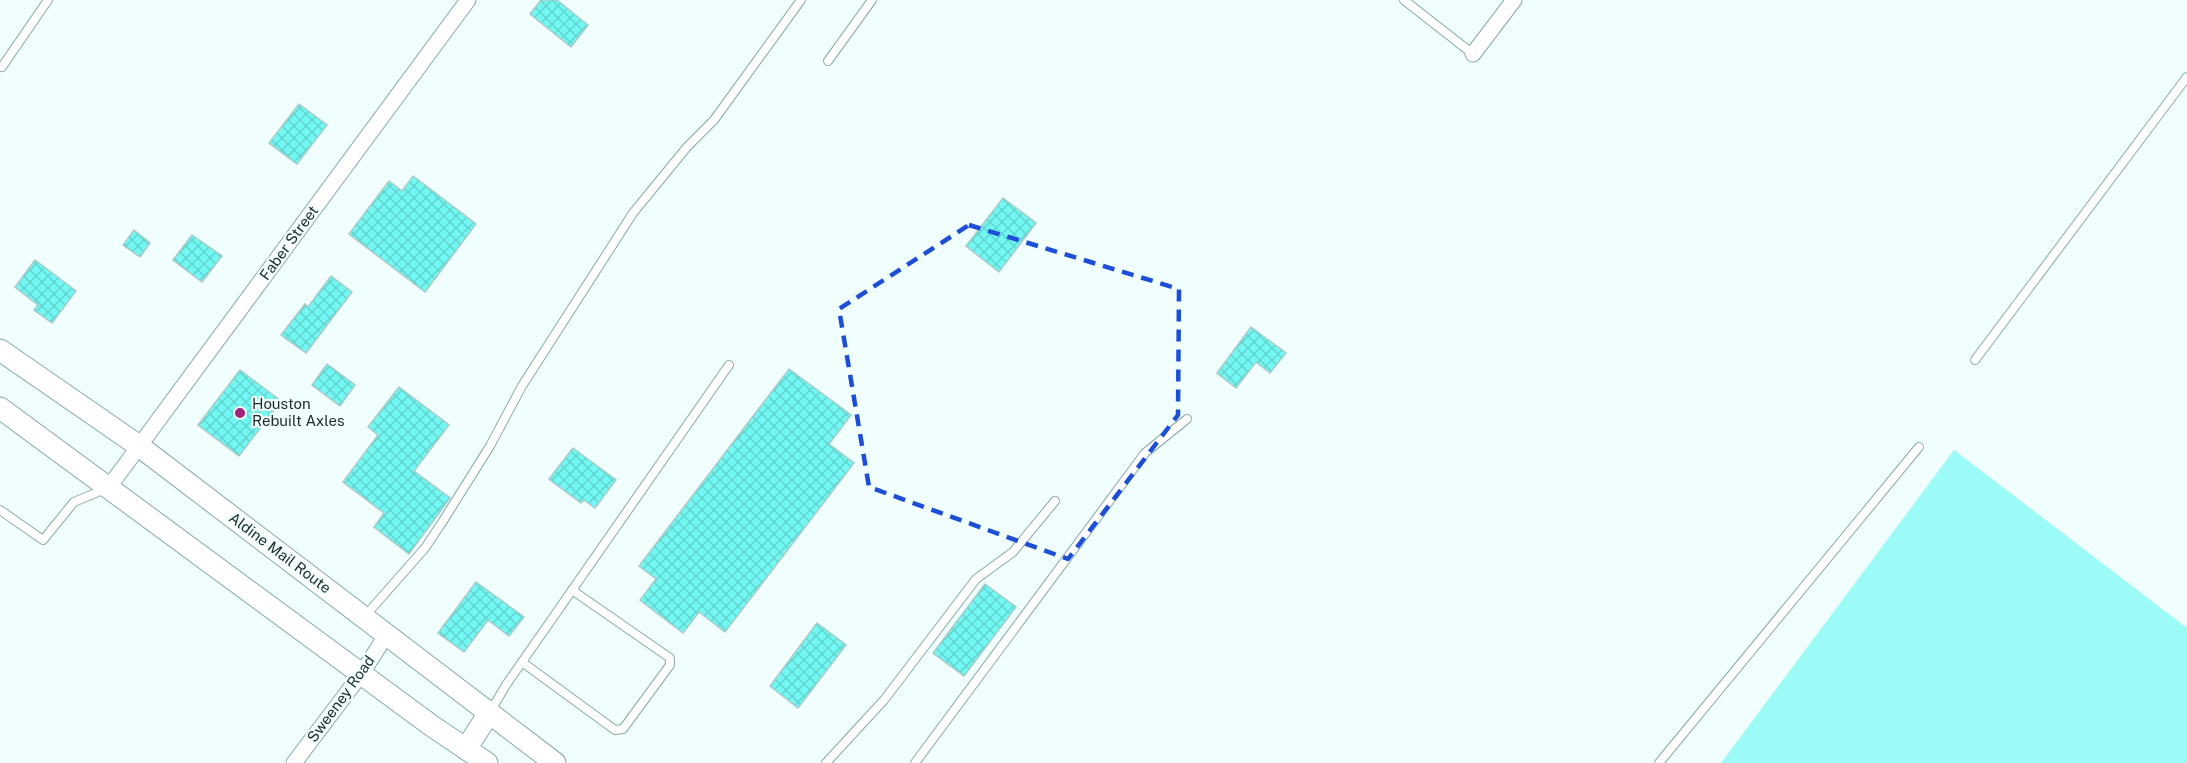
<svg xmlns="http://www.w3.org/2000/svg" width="2187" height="763" viewBox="0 0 2187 763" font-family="'Public Sans',sans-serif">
<defs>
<pattern id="building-cross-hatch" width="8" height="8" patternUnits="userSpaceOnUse" patternTransform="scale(1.5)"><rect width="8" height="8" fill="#72f7f2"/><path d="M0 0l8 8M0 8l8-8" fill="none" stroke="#62d4d0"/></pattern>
</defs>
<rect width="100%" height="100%" fill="#f0fefd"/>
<polygon fill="#9cfbf6" points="1954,450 2187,628 2187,763 1721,763"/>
<g fill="url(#building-cross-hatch)" stroke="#a8cbc9" stroke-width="1.5">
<polygon points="541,0 557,0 588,25 571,47 530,14"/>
<polygon points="299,104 327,125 297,164 269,143"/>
<polygon points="413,176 476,224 425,292 349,234 389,181 402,191"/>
<polygon points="1003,198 1036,223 999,272 966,246"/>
<polygon points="134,230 150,243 140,257 123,245"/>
<polygon points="192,235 222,256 202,282 173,260"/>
<polygon points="35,260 76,291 52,323 34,310 38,305 15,287"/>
<polygon points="331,276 352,292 306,353 281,335 305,304 308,307"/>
<polygon points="1251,327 1286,353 1270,373 1256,362 1236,388 1217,373"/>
<polygon points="327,364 355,385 340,406 312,385"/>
<polygon points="789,369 851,415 829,444 854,463 725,632 699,612 683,633 640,600 656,579 639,566"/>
<polygon points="240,370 281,401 239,456 198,425"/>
<polygon points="399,387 449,425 414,471 450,498 409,554 374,527 384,513 343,482 378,435 368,427"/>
<polygon points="573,448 616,480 595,508 584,500 581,503 549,479"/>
<polygon points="476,582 524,617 509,636 488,620 464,652 438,633"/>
<polygon points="985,584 1016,607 964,676 933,653"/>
<polygon points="817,623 846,645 798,708 770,686"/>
</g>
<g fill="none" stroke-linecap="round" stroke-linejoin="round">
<defs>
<g id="lane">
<polyline points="1404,0 1473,54"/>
<polyline points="828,61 872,0"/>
<polyline points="0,66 2,67 48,0"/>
<polyline points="1975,360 2187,77"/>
<polyline points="0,510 43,540 74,502 105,489"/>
<polyline points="365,616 425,548 443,521 490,446 522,386 633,213 687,147 714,120 801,0"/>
<polyline points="522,662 615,730 623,729 670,665 670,658 572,590"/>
<polyline points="490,712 506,685 729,365"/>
<polyline points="826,763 884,700 976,579 1013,552 1055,501"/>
<polyline points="915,763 1145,453 1187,419"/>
<polyline points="1659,763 1919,447"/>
</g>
<g id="street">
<polyline points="1473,54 1514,0"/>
<polyline points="109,487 468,0"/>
<polyline points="294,763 362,673 387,634"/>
</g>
<g id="secondary">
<polyline points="0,350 139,446 555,763"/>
<polyline points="0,408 432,726 487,763"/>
<polyline points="466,749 489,713"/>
</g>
</defs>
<use href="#lane" stroke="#87a9a7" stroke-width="10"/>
<use href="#street" stroke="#87a9a7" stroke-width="17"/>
<use href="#secondary" stroke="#87a9a7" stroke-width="23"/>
<use href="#lane" stroke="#fff" stroke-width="8"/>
<use href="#street" stroke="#fff" stroke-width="15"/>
<use href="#secondary" stroke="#fff" stroke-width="21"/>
</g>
<path fill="none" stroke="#1d4ed8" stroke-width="4.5" stroke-dasharray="12 8" stroke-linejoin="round" d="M969,225L1179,289L1178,415L1068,559L869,487L839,309Z"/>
<circle fill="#9e247c" stroke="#f0fefd" stroke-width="2" cx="240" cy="413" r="6"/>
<g text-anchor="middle" stroke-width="4.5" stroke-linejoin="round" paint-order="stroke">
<g font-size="15" fill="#1c2929" stroke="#f0fefd">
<text transform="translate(289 243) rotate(-54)" y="5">Faber Street</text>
<text transform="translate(280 553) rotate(37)" y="5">Aldine Mail Route</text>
<text transform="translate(341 699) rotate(-54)" y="5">Sweeney Road</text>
</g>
<g font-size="15" fill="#1c2929" stroke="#f0fefd" text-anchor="start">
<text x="252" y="409">Houston<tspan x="252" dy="17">Rebuilt Axles</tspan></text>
</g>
</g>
</svg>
